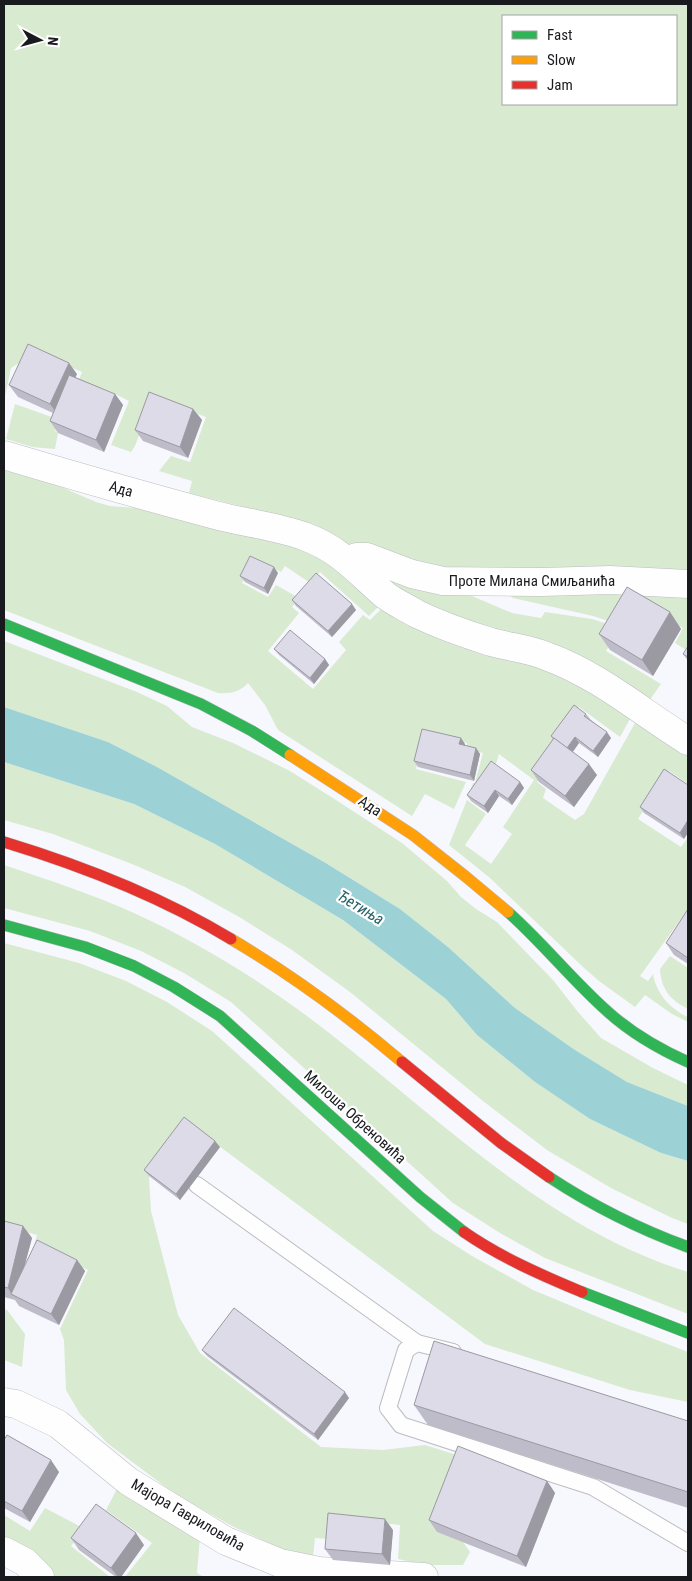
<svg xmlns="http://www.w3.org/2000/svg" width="692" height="1581" viewBox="0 0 692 1581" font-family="'Roboto Condensed',sans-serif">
<rect width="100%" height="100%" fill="#f7f8fd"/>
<g fill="#d8ead0" fill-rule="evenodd">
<path d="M4,4H688V576L464,573L348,546L276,515L189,493L192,481L159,471L171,456L190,462L206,417L153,398L135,446L131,452L111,445L129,401L105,389L78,382L82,372L36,352L11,368L4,401ZM503,16H676V104H503Z"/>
<polygon points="15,404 60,420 55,431 58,433 55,449 32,447 6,439"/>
<path d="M4,466L59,486L96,502L110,506L136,508L209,527L267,539L300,549L328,562L347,578L378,607L369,616L320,572L310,583L285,566L281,572L254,559L242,583L268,597L276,585L299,598L292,607L299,613L268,651L313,689L346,650L339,642L363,615L370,620L381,609C407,623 432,638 460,647C492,656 526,661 556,673C583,685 606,702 630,719L620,737L579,707L553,742L561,749L537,782L546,789L543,798L575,820L584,814L635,723L688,756V784L669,771L638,819L681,847L688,837V909L640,976L648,981L653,974C656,993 670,1009 688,1017V1022L672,1014L645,995L635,1007L599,981L583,967L490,878L449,845L467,800L486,814L465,845L491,864L512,834L503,827L534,780L499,754L496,764L471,799L468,797L473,783H475L483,753L466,749L467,743L425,733L416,769L466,782L454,809L425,794L412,816L278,730L265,705L248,683C240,692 230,694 218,693L4,610Z"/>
<polygon points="387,579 465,593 512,613 541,618 545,612 592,619 620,628 606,651 661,684 649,701 456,619 400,590"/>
<polygon points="507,593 688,594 688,651 675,643 683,628 637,600 621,625 593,616 513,598"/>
<polygon points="4,641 137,692 167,706 192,727 233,743 290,771 336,800 402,843 447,881 461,897 476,909 497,922 553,980 578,1012 601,1038 653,1068 688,1085 688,1106 627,1082 575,1050 515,1008 448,947 400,909 324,862 157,767 108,742 4,707"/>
<polygon points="4,762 134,804 215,844 343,920 446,999 477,1035 535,1082 590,1119 661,1153 688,1161 688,1224 672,1218 611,1188 547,1150 483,1101 350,992 292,950 241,918 185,887 132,864 53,834 4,820"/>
<path d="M4,865C48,880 93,894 136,914C204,945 269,986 328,1032C441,1120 548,1229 688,1272V1314L545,1258L500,1233L453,1203L231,1002L184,973L141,951L90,931L4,908Z"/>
<polygon points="4,943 79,963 126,981 167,1002 212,1031 433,1231 472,1256 533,1290 610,1322 688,1352 688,1402 630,1390 485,1344 188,1123 149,1177 151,1211 178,1315 200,1353 321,1447 383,1450 425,1445 466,1458 437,1532 463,1542 470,1552 463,1565 424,1565 398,1559 400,1525 334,1518 329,1539 315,1538 313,1557 293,1554 234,1527 175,1494 107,1443 80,1414 66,1390 64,1340 60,1329 88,1270 43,1248 20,1296 37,1235 4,1226"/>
<path d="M670,956L688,968V1009C670,1000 661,989 660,969Z"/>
<polygon points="4,1309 7,1310 25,1334 22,1367 4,1360"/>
<polygon points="118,1487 200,1537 197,1573 204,1577 125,1577 152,1543 106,1510"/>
<polygon points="45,1508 85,1529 71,1546 110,1577 54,1577 49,1570 4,1543 4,1515 30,1531"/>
</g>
<polygon fill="#9cd1d6" points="4,707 108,742 157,767 324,862 400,909 448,947 515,1008 575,1050 627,1082 688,1106 688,1161 661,1153 590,1119 535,1082 477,1035 446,999 343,920 215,844 134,804 4,762"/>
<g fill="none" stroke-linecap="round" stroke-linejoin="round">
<defs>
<g id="lane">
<polyline points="197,1185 417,1343"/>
<polyline points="453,1352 417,1343 406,1350 388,1408 401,1425 593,1487 688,1543"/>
</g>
<g id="street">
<path d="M4,455C74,476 144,496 215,515C245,523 276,526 306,537C341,550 358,572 385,595C394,602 407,608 417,614C442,626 465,634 491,642C509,647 529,649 546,656C599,675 641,712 688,741"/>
<polyline points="349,562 356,557 367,557 412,574 443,581 542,582 610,580 688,584"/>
<polyline points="4,1402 16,1404 58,1424 128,1481 226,1541 280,1563 319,1571 424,1577"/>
<polyline points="4,1551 25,1562 40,1577"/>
</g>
<g id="fast">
<polyline points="4,624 201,704 252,731 290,755"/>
<path d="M508,912C543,943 572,980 607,1011C630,1032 659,1049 688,1062"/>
<polyline points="4,925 85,947 134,966 174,987 220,1016 420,1197 464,1232"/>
<path d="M549,1177C593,1206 639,1229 688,1247"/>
<polyline points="582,1292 688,1333"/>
</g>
<g id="slow">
<polyline points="290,755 413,835 465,876 508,912"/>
<path d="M231,939C292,975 348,1016 402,1062"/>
</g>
<g id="jam">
<path d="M4,842C83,866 160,896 231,939"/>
<polyline points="402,1062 501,1143 549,1177"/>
<path d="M464,1232C500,1257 541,1275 582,1292"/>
</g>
</defs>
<use href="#lane" stroke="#bcbdc1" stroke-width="18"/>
<use href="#street" stroke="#bcbdc1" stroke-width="29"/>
<use href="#fast" stroke="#bcbdc1" stroke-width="12"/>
<use href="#slow" stroke="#bcbdc1" stroke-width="12"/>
<use href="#jam" stroke="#bcbdc1" stroke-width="12"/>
<use href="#lane" stroke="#fefeff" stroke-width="16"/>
<use href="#street" stroke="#fefeff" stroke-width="28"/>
<use href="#fast" stroke="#30b455" stroke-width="11"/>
<use href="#slow" stroke="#ff9f0a" stroke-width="11"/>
<use href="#jam" stroke="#e5322d" stroke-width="11"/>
</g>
<g fill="#bebcc8">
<polygon points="77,374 75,377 115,394 123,405 104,452 58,433 50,421 53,413 18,397 9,385"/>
<polygon points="193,409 202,420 188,458 143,441 135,430"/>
<polygon points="278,573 268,594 245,582 240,576"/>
<polygon points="292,600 356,610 332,637 296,606"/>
<polygon points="670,612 681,629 653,676 610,650 599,634"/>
<polygon points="688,646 688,661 683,654"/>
<polygon points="274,649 325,659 329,665 314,684 279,655"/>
<polygon points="586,714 591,720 611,738 598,757 579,743 573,752 597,775 574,807 539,782 531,770 553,740 551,736"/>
<polygon points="465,744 465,746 476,748 480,754 474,781 418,767 414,761"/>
<polygon points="664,769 684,839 644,813 640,807"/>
<polygon points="520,782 524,788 512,805 499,796 488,813 471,801 467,795"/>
<polygon points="688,909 688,964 674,955 666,943"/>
<polygon points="220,1147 180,1200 149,1176 144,1170"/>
<polygon points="4,1221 23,1226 32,1238 24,1268 77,1260 85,1271 59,1325 19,1306 15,1300 4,1297"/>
<polygon points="202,1350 349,1398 318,1440 207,1356"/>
<polygon points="414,1405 688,1421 688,1508 428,1425"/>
<polygon points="4,1440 59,1472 30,1522 4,1508"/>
<polygon points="547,1481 555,1493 526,1567 437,1532 429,1520"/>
<polygon points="393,1530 390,1565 333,1560 325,1549"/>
<polygon points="71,1538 144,1545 121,1577 116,1577 79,1550"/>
</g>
<g fill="#9b99a2">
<polygon points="69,363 77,374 58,415 50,404"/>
<polygon points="115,394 123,405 104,452 96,440"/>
<polygon points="193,409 202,420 188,458 180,447"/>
<polygon points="274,567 278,573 268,594 264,588"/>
<polygon points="352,604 356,610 332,637 328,631"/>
<polygon points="670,612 681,629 653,676 642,660"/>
<polygon points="325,659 329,665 314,684 310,678"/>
<polygon points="607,732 611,738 598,757 593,751"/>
<polygon points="575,737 579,743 571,754 567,748"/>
<polygon points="461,738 465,744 464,750 459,744"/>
<polygon points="476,748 480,754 474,781 470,775"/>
<polygon points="589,764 597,775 574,807 565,796"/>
<polygon points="520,782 524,788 512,805 508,799"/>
<polygon points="495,790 499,796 488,813 484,806"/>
<polygon points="688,820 688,833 684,839 680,833"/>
<polygon points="215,1141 220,1147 180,1200 176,1194"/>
<polygon points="23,1226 32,1238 16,1297 12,1295 8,1288"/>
<polygon points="77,1260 85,1271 59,1325 51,1314"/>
<polygon points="345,1392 349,1398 318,1440 314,1434"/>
<polygon points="51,1460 59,1472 30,1522 22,1511"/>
<polygon points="547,1481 555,1493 526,1567 517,1556"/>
<polygon points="385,1519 393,1530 390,1565 382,1554"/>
<polygon points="136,1533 144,1545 121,1577 118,1577 111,1568"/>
</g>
<g fill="#dddbe8" stroke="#9b99a2">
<polygon points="28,344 69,363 50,404 9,385"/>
<polygon points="69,375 115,394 96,440 50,421"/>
<polygon points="149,392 193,409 180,447 135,430"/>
<polygon points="250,556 274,567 264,588 240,576"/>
<polygon points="316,573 352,604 328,631 292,600"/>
<polygon points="627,587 670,612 642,660 599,634"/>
<polygon points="290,630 325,659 310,678 274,649"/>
<polygon points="688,646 688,657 683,654"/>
<polygon points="574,705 586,714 584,716 607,732 593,751 575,737 567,748 551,736"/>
<polygon points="422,729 461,738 459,744 476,748 470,775 414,761"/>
<polygon points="554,738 589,764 565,796 531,770"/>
<polygon points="491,761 520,782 508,799 495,790 484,806 467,795"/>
<polygon points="664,769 688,785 688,820 680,833 640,807"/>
<polygon points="688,909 688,958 666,943"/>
<polygon points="184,1117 215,1141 176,1194 144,1170"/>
<polygon points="4,1221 23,1226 8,1288 4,1287"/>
<polygon points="37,1240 77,1260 51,1314 11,1294"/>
<polygon points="234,1308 345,1392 314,1434 202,1350"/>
<polygon points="434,1341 688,1421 688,1492 414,1405"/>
<polygon points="7,1435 51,1460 22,1511 4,1501 4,1440"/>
<polygon points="458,1446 547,1481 517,1556 429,1520"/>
<polygon points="96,1504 136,1533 111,1568 71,1538"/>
<polygon points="328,1513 385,1519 382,1554 325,1549"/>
</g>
<g text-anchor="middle" stroke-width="4.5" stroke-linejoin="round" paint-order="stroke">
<g font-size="15" fill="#191a1e" stroke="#fff">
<text transform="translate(121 489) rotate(16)" y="5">Ада</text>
<text x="532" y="586">Проте Милана Смиљанића</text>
<text transform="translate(370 806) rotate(34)" y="5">Ада</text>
<text transform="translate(355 1117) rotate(42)" y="5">Милоша Обреновића</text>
<text transform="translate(188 1515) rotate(30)" y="5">Мајора Гавриловића</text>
</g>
<g font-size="16" font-style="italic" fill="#236166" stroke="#fff">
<text transform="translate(361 907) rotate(31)" y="6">Ђетиња</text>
</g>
</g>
<rect width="692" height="1581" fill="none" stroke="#191a1e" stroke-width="10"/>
<rect x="502" y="15" width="175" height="90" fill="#ffffff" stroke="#a3a3a5"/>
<rect x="512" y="31" width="25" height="8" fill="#30b455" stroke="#a3a3a5"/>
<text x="547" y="40" font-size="15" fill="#191a1e">Fast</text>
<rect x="512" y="56" width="25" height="8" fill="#ff9f0a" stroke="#a3a3a5"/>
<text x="547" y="65" font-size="15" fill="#191a1e">Slow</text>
<rect x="512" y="81" width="25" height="8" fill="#e5322d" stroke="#a3a3a5"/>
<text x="547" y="90" font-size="15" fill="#191a1e">Jam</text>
<g transform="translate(40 40) rotate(96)" stroke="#ffffff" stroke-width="4" paint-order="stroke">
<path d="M0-4L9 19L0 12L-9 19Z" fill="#191a1e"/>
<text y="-8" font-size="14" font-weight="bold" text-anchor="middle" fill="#191a1e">N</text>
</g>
</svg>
